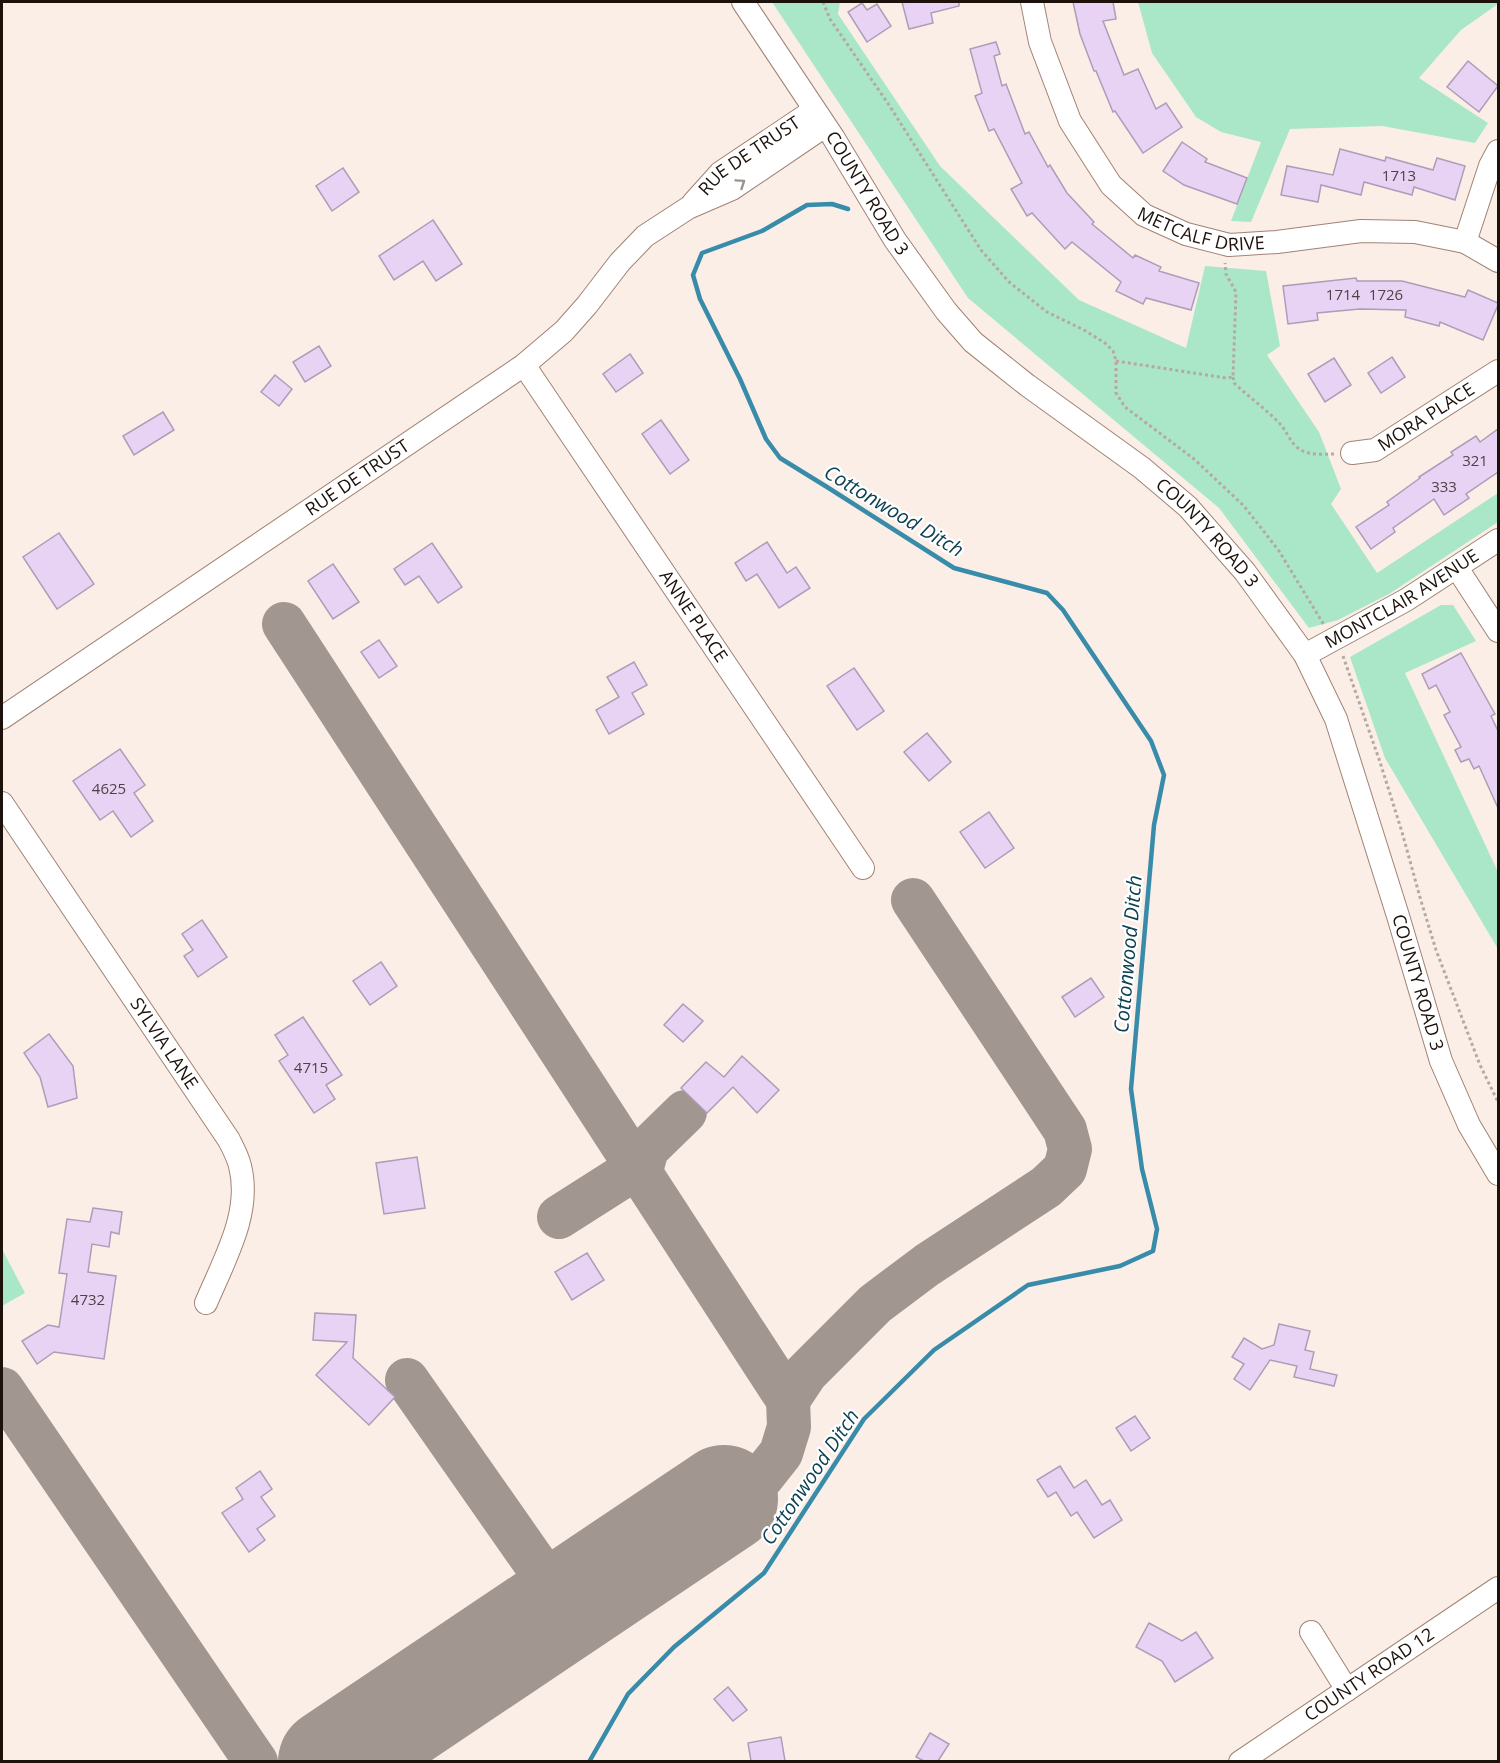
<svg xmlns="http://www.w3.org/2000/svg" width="1500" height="1763" viewBox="0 0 1500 1763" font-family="'Open Sans',sans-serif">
<rect width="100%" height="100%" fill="#fbeee7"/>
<g fill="#aae7c8">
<polygon points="772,2 840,2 838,14 940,166 1079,300 1186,348 1205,266 1266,271 1280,346 1267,355 1319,432 1341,489 1331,504 1377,573 1498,493 1498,522 1389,594 1338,620 1309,628 1219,508 968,298"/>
<polygon points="1138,2 1498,2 1498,4 1461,30 1419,78 1488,123 1475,143 1382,126 1290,129 1251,222 1231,221 1261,142 1221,132 1196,117 1152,53"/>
<polygon points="1441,605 1453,605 1476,641 1405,673 1498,872 1498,949 1385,758 1350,657"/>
<polygon points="2,1249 25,1293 2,1306"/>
</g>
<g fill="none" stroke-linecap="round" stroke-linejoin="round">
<polyline stroke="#398ca9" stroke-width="4.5" points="589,1762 628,1694 674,1647 764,1573 864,1419 934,1350 1028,1285 1120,1266 1153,1251 1157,1229 1142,1169 1131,1089 1154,825 1164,775 1151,741 1063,610 1047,593 954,568 827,487 780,458 766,439 740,379 700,299 693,275 702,253 762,231 807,205 832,204 848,209"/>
<g stroke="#a29690" stroke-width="44">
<polyline points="284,624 788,1400 789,1427 781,1453 762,1477 724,1499"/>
<polyline points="640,1174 647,1149 685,1112"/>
<polyline points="559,1217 636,1168"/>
<polyline points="407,1380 565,1606"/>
<polyline points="2,1389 256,1762"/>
<polyline points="788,1400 806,1373 875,1304 927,1265 1046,1187 1065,1169 1070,1149 1065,1130 913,900"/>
</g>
<polyline stroke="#a29690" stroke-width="108" points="332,1762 724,1499"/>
</g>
<g fill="#e8d3f4" stroke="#ae9cb8" stroke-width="1.5">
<polygon points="902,2 959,2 959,6 931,13 933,23 909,29"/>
<polygon points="1073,2 1113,2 1116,19 1103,21 1124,75 1138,69 1156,109 1166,103 1182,127 1143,153 1115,111 1113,112 1096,71 1094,71 1080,34"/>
<polygon points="862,3 867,10 877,4 891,26 867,42 848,12"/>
<polygon points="996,42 1000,54 994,56 1002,86 1006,84 1025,134 1029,132 1048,167 1050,165 1067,193 1094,222 1092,224 1133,258 1135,255 1161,267 1159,271 1199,283 1191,310 1146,298 1143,304 1116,291 1121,282 1072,242 1065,249 1032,213 1027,216 1011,189 1022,183 994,129 989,131 975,96 982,93 970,49"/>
<polygon points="1468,61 1498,86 1479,112 1447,87"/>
<polygon points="1182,142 1207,159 1205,162 1247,178 1237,204 1184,185 1163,171"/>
<polygon points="1340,149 1385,161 1386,157 1433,170 1437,158 1465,166 1455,200 1414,187 1412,195 1364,182 1361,195 1321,185 1318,202 1281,195 1287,166 1333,175"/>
<polygon points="343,168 359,192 332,211 316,186"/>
<polygon points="433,220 462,264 436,281 423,261 394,280 379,256"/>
<polygon points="1356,278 1357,281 1402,281 1465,297 1468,290 1498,303 1498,305 1483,340 1440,322 1439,326 1405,317 1406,310 1360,309 1317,313 1318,320 1288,324 1283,286"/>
<polygon points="319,346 331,366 305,382 293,362"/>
<polygon points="630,354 643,373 616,392 603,374"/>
<polygon points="1392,357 1405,377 1381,393 1368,373"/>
<polygon points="1334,358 1351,385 1325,402 1308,374"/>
<polygon points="275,375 292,389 279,406 261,392"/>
<polygon points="163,412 174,430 134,455 123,436"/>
<polygon points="661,420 689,460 670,474 642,434"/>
<polygon points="1498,429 1498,472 1466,494 1469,498 1444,515 1434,499 1393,528 1395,532 1371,549 1356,527 1389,505 1387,502 1420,478 1419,477 1453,455 1451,452 1476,436 1480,442"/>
<polygon points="59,533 94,584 57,609 23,557"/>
<polygon points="767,542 787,573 796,567 810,588 779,608 757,574 746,581 735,563"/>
<polygon points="432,543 462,587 438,603 419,576 405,585 394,569"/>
<polygon points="333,564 359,602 333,619 308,581"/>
<polygon points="379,640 397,666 379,678 361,652"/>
<polygon points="1461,653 1495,714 1491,716 1498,731 1498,808 1479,766 1474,769 1469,759 1461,762 1455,750 1461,747 1444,715 1450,712 1436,685 1429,689 1422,674"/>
<polygon points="634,662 647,685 632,693 644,714 609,734 596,710 619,697 607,677"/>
<polygon points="854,668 884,711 857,730 827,686"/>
<polygon points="927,733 951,762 929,781 904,752"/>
<polygon points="120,749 145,785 134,793 153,821 131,837 113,811 100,820 73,781"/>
<polygon points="989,812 1014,848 985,868 960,832"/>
<polygon points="202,920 227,957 198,977 184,956 193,950 182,934"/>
<polygon points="381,962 397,986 370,1005 353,981"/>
<polygon points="1091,978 1104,997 1075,1017 1062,997"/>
<polygon points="683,1004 703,1021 683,1042 664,1025"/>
<polygon points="303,1017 342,1075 326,1085 335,1099 314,1113 279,1061 288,1055 275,1035"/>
<polygon points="49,1034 73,1066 77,1098 48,1107 40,1077 24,1053"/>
<polygon points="742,1056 779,1090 757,1113 733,1087 707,1113 681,1088 706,1062 724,1077"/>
<polygon points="417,1157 425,1208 384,1214 376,1163"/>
<polygon points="93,1208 122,1212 119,1234 111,1232 109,1247 92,1244 88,1272 116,1276 104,1359 54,1352 37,1364 22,1341 48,1325 59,1327 67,1274 59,1273 67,1219 90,1222"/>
<polygon points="587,1253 604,1280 572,1300 555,1272"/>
<polygon points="315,1313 356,1315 353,1358 395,1397 369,1425 316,1375 347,1342 313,1340"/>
<polygon points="1279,1324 1310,1331 1305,1350 1314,1352 1310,1369 1337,1375 1334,1386 1294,1377 1297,1366 1270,1360 1250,1390 1234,1379 1244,1364 1232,1357 1244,1338 1262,1349 1274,1345"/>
<polygon points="1135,1416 1150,1438 1131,1451 1116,1428"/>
<polygon points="1060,1466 1074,1488 1086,1480 1102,1505 1110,1500 1122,1520 1094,1538 1077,1512 1071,1516 1056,1492 1048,1497 1037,1480"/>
<polygon points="260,1471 272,1489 261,1497 275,1516 257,1529 265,1540 249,1552 222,1513 243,1499 236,1488"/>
<polygon points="1149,1623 1182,1641 1196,1632 1213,1658 1175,1682 1162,1661 1136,1647"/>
<polygon points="728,1687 747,1710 733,1721 714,1699"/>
<polygon points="930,1733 949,1744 938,1761 924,1761 916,1757"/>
<polygon points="781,1737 785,1761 751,1761 748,1743"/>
</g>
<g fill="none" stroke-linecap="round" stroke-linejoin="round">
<defs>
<g id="minor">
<path id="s1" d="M743,2L833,137L895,240L946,311L973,342L1027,385L1142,468L1188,507L1245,572L1305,655L1336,719L1398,916L1441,1061L1469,1125L1498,1174"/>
<path id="s2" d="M1032,2L1040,42L1070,121L1111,185L1144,215L1186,234L1229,245L1277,242L1361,231L1415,232L1465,242L1498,261"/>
<path id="s3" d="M693,203L720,173L814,110"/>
<polyline points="1465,242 1490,166 1498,151"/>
<path id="s4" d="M524,365L863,868"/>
<path id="s5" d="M1352,453L1375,450L1498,371"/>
<polyline points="1457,568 1498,631"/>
<path id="s6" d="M1305,655L1406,600L1498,540"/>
<path id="s7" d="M2,718L524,365L564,331L587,305L620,262L645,236L688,208L732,189L825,126"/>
<path id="s8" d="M2,803L229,1140C233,1148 238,1157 240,1166C252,1213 224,1260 206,1303"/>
<polyline points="1311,1632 1347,1690"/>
<path id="s9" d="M1240,1762L1498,1588"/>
</g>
</defs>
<use href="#minor" stroke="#a18373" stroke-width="24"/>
<g stroke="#b5a9a2" stroke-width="3" stroke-dasharray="3 3" stroke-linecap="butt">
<polyline points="823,2 830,19 889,105 981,250 1009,282 1047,312 1084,330 1105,343 1113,351 1116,361 1116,393 1125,407 1194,459 1244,506 1279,551 1324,625"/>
<polyline points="1116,361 1226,378 1233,377 1236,292 1226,274 1225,263"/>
<path d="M1233,377L1234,383C1249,397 1267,410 1281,425C1287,432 1290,442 1298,448C1308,456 1323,454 1335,454"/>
<polyline points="1343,656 1380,762 1402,832 1421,901 1436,950 1480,1065 1498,1102"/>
</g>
<use href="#minor" stroke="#fff" stroke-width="22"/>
</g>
<defs><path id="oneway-chevron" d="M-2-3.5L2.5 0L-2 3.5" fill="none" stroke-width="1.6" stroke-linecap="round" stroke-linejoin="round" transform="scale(1.5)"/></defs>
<use stroke="#999491" href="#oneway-chevron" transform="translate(741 183) rotate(-34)"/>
<g text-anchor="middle" stroke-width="4.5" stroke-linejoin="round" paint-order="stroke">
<g font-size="15" fill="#4f4245">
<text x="1399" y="181">1713</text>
<text x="1343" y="300">1714</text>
<text x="1386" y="300">1726</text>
<text x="1475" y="466">321</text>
<text x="1444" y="492">333</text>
<text x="109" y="794">4625</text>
<text x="311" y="1073">4715</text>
<text x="88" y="1305">4732</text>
</g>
<g font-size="18" fill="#1c110b" stroke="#fff">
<text dy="6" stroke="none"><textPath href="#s3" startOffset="74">RUE DE TRUST</textPath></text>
<text dy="6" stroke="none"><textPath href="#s1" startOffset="228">COUNTY ROAD 3</textPath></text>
<text dy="6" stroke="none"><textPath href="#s2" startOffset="306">METCALF DRIVE</textPath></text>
<text dy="6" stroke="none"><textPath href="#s5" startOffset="84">MORA PLACE</textPath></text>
<text dy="6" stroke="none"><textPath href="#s7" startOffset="429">RUE DE TRUST</textPath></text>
<text dy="6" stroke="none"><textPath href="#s1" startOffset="714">COUNTY ROAD 3</textPath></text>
<text dy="6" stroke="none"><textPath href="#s6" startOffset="112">MONTCLAIR AVENUE</textPath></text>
<text dy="6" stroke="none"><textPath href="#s4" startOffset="303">ANNE PLACE</textPath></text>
<text dy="6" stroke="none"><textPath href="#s1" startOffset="1218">COUNTY ROAD 3</textPath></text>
<text dy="6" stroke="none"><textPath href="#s8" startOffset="290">SYLVIA LANE</textPath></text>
<text dy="6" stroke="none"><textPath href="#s9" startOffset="156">COUNTY ROAD 12</textPath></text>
</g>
<g font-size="20" font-style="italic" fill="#0c4254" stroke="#fff">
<text transform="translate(894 511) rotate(31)" y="7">Cottonwood Ditch</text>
<text transform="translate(1128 954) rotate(-85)" y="7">Cottonwood Ditch</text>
<text transform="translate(810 1477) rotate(-56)" y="7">Cottonwood Ditch</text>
</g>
</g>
<rect width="1500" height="1763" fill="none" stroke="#1c110b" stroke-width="6"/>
</svg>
